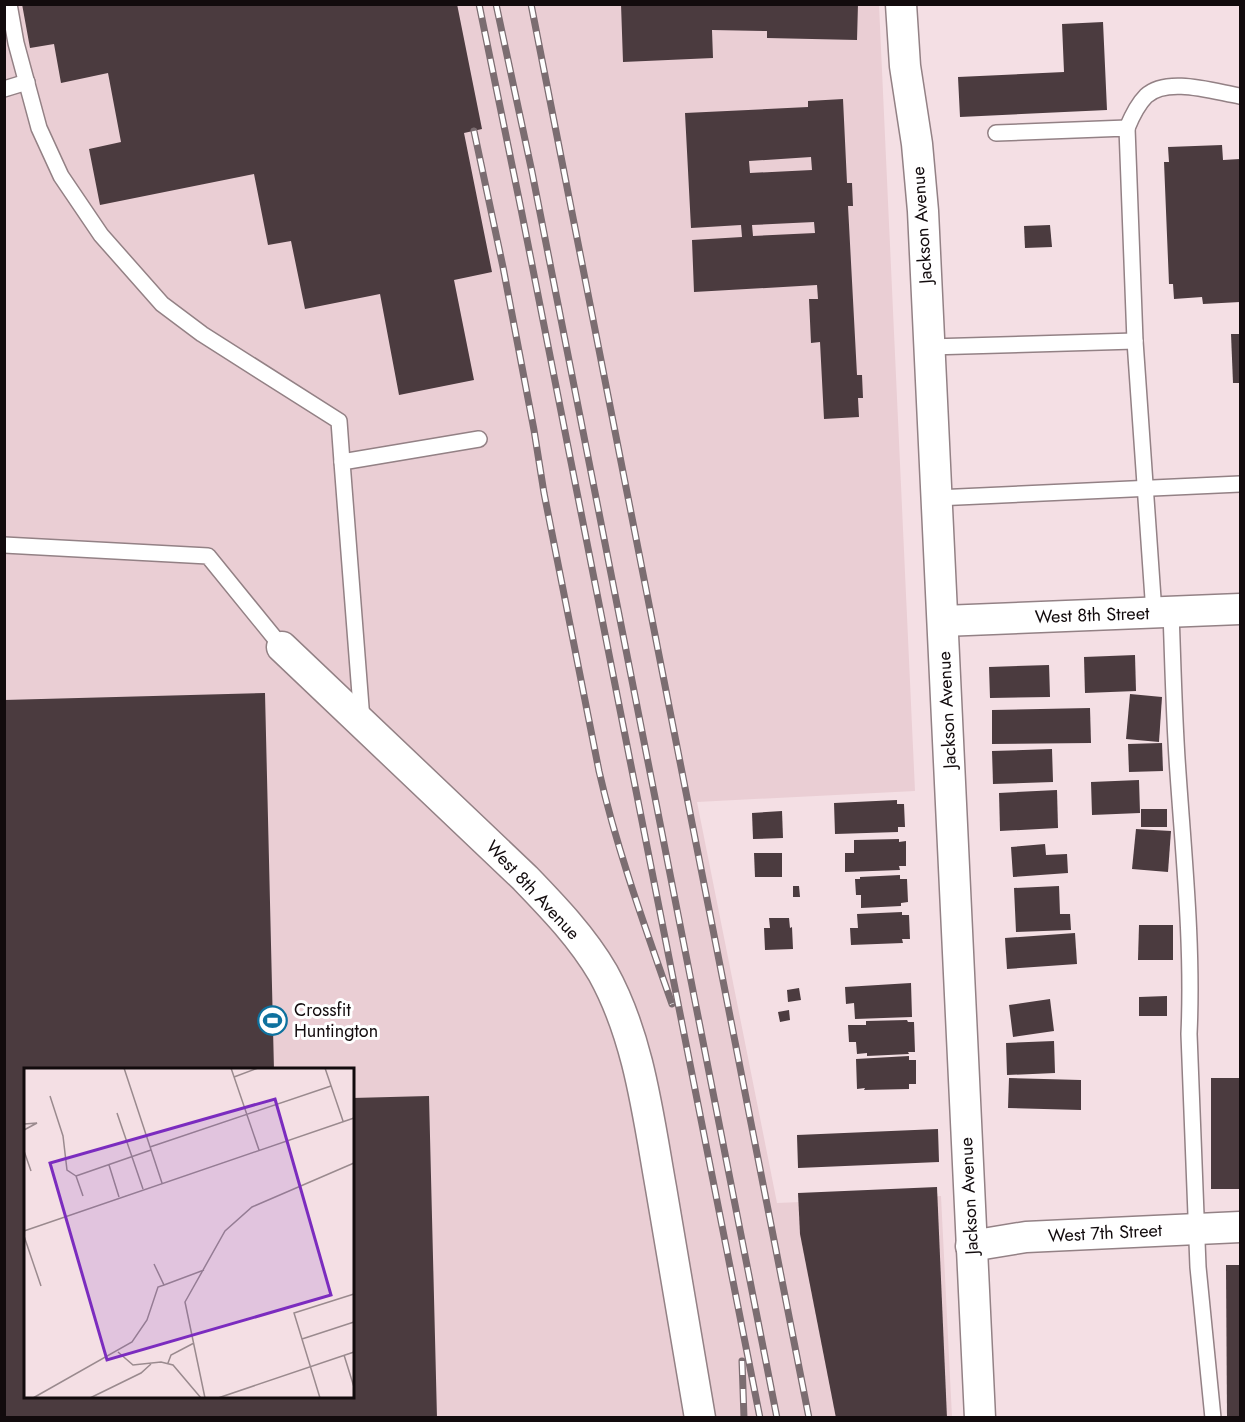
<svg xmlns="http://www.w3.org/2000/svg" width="1245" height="1422" viewBox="0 0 1245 1422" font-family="Jost,sans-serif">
<rect width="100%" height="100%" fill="#f4dfe4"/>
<path fill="#eaced4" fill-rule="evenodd" d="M5,5H879L915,791L697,802L777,1203L941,1196L952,1417L5,1418ZM26,1070H352V1396H26Z"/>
<g fill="#4b3b3f" fill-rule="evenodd">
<polygon points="22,4 457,4 482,129 464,133 492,272 454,280 474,380 399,395 380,294 305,309 291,241 268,245 254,174 100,205 89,149 121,142 108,73 61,83 54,44 30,48"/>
<polygon points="621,4 858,4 857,40 767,38 767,31 712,30 713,58 623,62"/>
<polygon points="1103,22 1107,110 960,117 958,77 1064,72 1062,24"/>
<path d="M843,99L847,183H852L853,206H848L857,375H862L863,398H858L859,417L824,419L820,342L811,343L809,299H818L817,285L694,292L692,240L742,237L741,225L691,228L685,113L808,107V101ZM811,157L812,170L750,173L749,161ZM814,222L815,233L753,236L752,225Z"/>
<polygon points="1222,145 1223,160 1240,159 1240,302 1203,304 1202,297 1174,299 1173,284 1169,284 1164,162 1169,162 1168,147"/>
<polygon points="1050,225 1052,247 1025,248 1024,226"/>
<polygon points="1231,334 1240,334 1240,383 1233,383"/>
<polygon points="1135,655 1136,691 1085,693 1084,657"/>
<polygon points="1049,665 1050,697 990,698 989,667"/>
<polygon points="265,693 274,1070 26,1070 26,1396 352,1396 352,1098 429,1096 437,1418 4,1418 4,700"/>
<polygon points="1130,694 1162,697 1159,742 1126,739"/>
<polygon points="1090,708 1091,743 992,744 992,710"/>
<polygon points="1162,743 1163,771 1129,772 1128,744"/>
<polygon points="1052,749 1053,782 993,784 992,751"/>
<polygon points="1139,780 1140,813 1092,815 1091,782"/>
<polygon points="1057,790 1058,828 1000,831 999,793"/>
<polygon points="897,800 897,804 904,804 905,827 898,827 898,832 835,834 834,803"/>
<rect x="1141" y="809" width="26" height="18"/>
<polygon points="782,811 783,838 753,839 752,813"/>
<polygon points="1136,829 1171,831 1168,872 1132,869"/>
<polygon points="899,839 899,842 906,841 906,866 899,866 900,870 845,872 845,853 854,853 854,840"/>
<polygon points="1045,844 1046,855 1067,854 1068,873 1013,877 1011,847"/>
<polygon points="754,853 782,853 782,877 755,877"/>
<polygon points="900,875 900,879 907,879 908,902 901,903 901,906 861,908 861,895 856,895 855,879 860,879 860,877"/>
<polygon points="793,886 799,886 800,897 793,897"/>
<polygon points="1059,886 1060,914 1070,914 1071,930 1016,932 1014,888"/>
<polygon points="902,912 902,915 909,915 910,939 902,939 903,943 851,945 850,928 858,928 857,914"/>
<polygon points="769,918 789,918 790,928 792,927 793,949 765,950 764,928 770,928"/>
<polygon points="1139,925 1173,925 1173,960 1138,960"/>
<polygon points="1075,933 1077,964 1007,969 1005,938"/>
<polygon points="911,983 912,1017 855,1019 854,1003 846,1004 845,987"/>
<polygon points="799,988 801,1000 788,1002 787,990"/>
<polygon points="1167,996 1167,1016 1139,1016 1139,997"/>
<polygon points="1050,999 1054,1031 1013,1037 1009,1005"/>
<polygon points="789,1010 790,1020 780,1022 778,1012"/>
<polygon points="907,1020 908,1022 914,1022 915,1052 908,1052 909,1054 867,1056 867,1053 857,1054 856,1042 849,1042 848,1025 866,1025 866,1021"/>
<polygon points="1054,1041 1055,1073 1007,1075 1006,1043"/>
<polygon points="909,1056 909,1060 916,1060 916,1084 909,1084 909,1089 864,1090 865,1088 857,1089 856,1059"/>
<polygon points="1009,1078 1081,1080 1081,1110 1008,1108"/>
<rect x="1211" y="1078" width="29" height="111"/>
<polygon points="938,1129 939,1162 798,1168 797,1135"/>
<polygon points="937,1187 947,1418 836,1418 800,1234 798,1193"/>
<polygon points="1226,1265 1240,1265 1240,1418 1227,1418"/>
</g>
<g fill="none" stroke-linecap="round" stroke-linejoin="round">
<defs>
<g id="service">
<polyline points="9,4 16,43 39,128 61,176 101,235 162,304 202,334 339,421 342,462"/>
<polyline points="4,89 27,82"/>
<path d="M1127,128C1132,116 1137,105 1146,96C1167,76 1215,92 1240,96"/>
<polyline points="996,133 1127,128 1135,341 1154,613"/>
<polyline points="929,347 1135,341"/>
<polyline points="936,498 1240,484"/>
<polyline points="4,545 208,556 282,647"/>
<path d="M1171,612C1173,666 1174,719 1178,773C1184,860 1193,947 1189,1034L1198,1267L1213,1418"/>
<polyline points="362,720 342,462 479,439"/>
</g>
<g id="minor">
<polyline points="901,4 905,66 917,144 923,211 980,1418"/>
<polyline points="943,621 1240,609"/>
<path d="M282,647L525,878C553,907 582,937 603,973C639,1038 648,1115 661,1188C674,1264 687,1341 700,1418"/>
<polyline points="971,1246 1026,1237 1240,1227"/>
</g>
</defs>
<use href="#service" stroke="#938185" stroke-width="18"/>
<use href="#minor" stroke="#938185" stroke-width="33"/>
<use href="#service" stroke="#fff" stroke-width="15"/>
<use href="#minor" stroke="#fff" stroke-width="30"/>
<defs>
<g id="rail">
<polyline points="479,4 521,209 760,1418"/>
<polyline points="496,4 532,172 777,1418"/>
<polyline points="531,4 809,1418"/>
<path d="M474,131L503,267L534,430L544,493L599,771C617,850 645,927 672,1004"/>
<polyline points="742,1361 744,1418"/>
</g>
</defs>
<use href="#rail" stroke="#7b6d71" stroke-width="7"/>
<use href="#rail" stroke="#fff" stroke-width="4.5" stroke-dasharray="14" stroke-linecap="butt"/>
</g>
<defs>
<symbol id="stadium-ring" viewBox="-11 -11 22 22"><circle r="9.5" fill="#fff" stroke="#0e719e" stroke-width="1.5"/><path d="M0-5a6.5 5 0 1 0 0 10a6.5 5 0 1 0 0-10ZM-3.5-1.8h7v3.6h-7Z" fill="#0e719e"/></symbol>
</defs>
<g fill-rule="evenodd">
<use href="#stadium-ring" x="256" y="1004" width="33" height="33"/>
</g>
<g text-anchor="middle" stroke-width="6" stroke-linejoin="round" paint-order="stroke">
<g font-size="18" fill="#120b0d" stroke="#fff">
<text transform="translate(922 225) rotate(-94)" y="6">Jackson Avenue</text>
<text transform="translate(1092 615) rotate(-2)" y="6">West 8th Street</text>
<text transform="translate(947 710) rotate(-93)" y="6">Jackson Avenue</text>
<text transform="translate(533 890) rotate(47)" y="6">West 8th Avenue</text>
<text transform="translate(969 1196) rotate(-93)" y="6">Jackson Avenue</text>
<text transform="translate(1105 1233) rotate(-3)" y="6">West 7th Street</text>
</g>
<g font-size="18" fill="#120b0d" stroke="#fff" text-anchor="start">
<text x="294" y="1016">Crossfit<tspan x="294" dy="21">Huntington</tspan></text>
</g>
</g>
<g transform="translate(24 1068)">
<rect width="330" height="330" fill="#f4dfe4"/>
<path fill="none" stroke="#9a8a8e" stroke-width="1.5" d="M100,0L138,115M207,0L235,82M301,0L319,53M210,9L234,0M26,28L39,68L43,102L52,108M93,45L119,121M0,56L13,55L0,62M126,79L307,18M0,83L7,103M85,97L95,129M59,128L52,108L127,82M0,163L330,50M0,168L17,218M130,196L140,217L180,202M278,271L330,254M94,284L109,297L137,294L149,297L177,330M320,287L330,319M144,295L147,287L170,275M9,330L108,274L123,252L134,219L140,217M66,330L117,305L127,296M181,330L161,234L201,163L228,139L330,95M194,330L330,284M296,330L270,245L330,226"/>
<path fill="#7b2cbf" fill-opacity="0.15" stroke="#7b2cbf" stroke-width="3" d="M251,31L307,227L83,292L26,95Z"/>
<rect width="330" height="330" fill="none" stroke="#120b0d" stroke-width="3"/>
</g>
<rect width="1245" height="1422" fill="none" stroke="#120b0d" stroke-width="12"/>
</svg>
